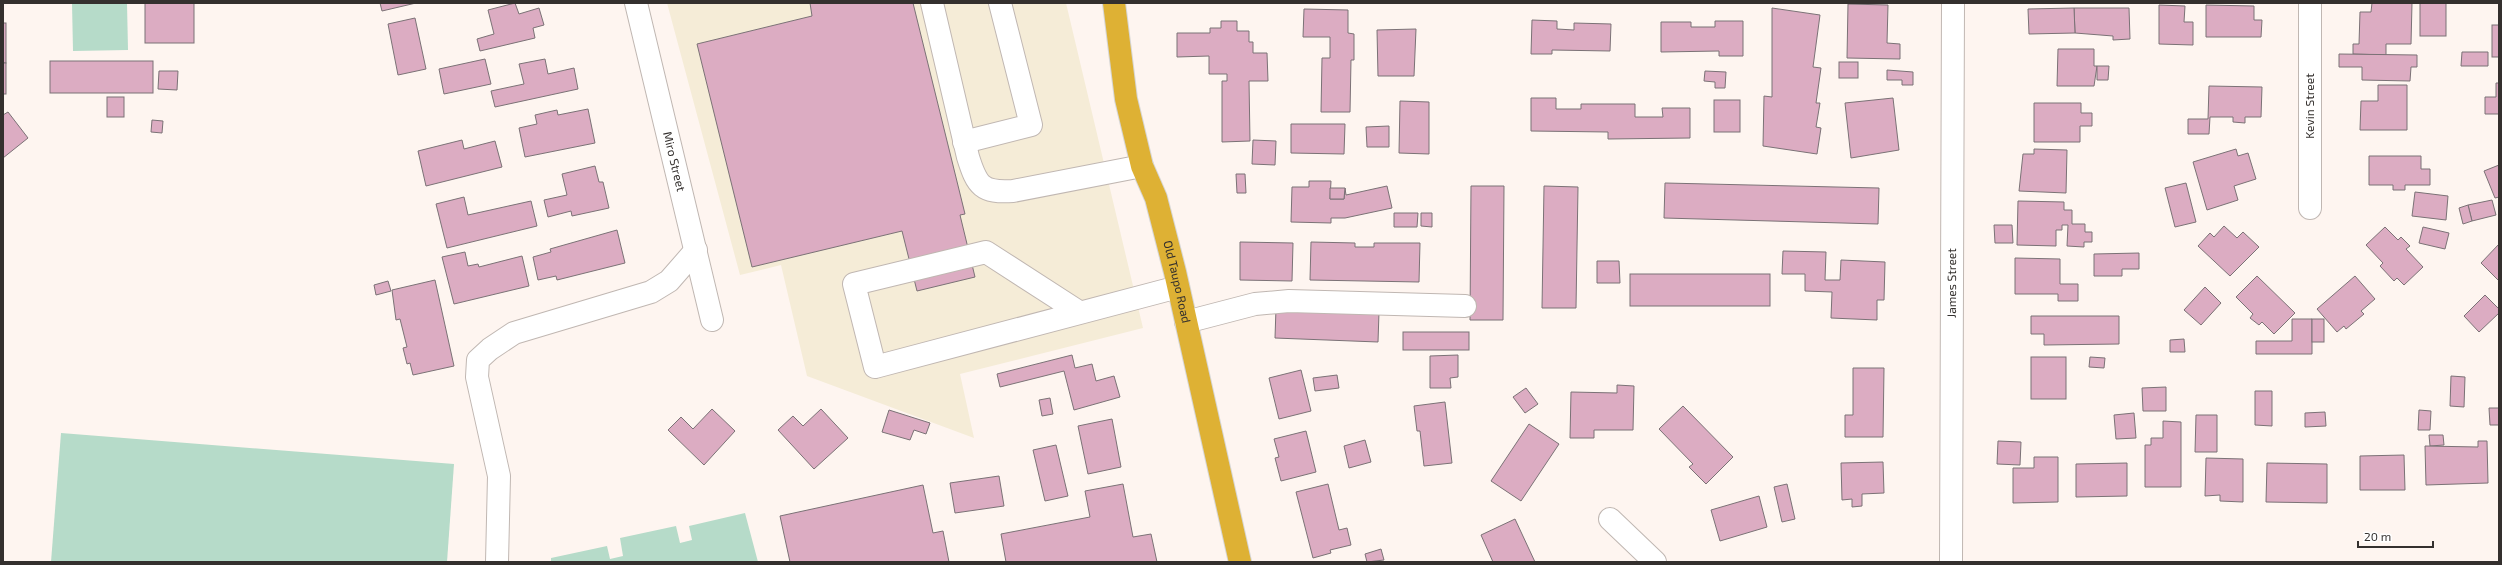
<svg xmlns="http://www.w3.org/2000/svg" width="2502" height="565" viewBox="0 0 2502 565" font-family="'Exo 2',sans-serif">
<rect width="100%" height="100%" fill="#fef5f0"/>
<polygon fill="#f5ecd7" points="667,3 1066,3 1143,328 960,374 974,438 807,376 781,265 740,275"/>
<g fill="#b6dbc9">
<polygon points="72,3 127,3 128,50 73,51"/>
<polygon points="61,433 454,464 447,562 51,562"/>
<polygon points="745,513 758,562 551,562 551,558 607,546 610,559 623,556 620,538 676,526 680,543 692,540 689,526"/>
</g>
<g fill="#dcacc2" stroke="#7b7276">
<rect x="145" y="3" width="49" height="40"/>
<polygon points="380,3 416,3 382,11"/>
<polygon points="515,3 519,14 539,8 544,25 533,28 535,38 480,51 477,39 494,34 488,10"/>
<polygon points="810,3 913,3 965,214 960,215 975,277 917,291 902,231 752,267 697,44 812,16"/>
<polygon points="2372,3 2412,3 2411,44 2386,44 2386,55 2353,54 2353,44 2359,44 2360,12 2371,12"/>
<rect x="2420" y="3" width="26" height="33"/>
<polygon points="1848,4 1888,5 1887,43 1900,44 1900,59 1847,58"/>
<polygon points="2159,5 2185,6 2184,22 2193,22 2193,45 2159,44"/>
<polygon points="2206,5 2254,6 2254,20 2262,20 2261,37 2206,37"/>
<polygon points="1772,8 1820,15 1813,67 1821,68 1816,103 1820,103 1816,127 1821,128 1817,154 1763,146 1764,96 1772,97"/>
<polygon points="2074,8 2129,8 2130,39 2113,40 2113,36 2075,33"/>
<polygon points="2074,8 2075,33 2029,34 2028,9"/>
<polygon points="1304,9 1348,10 1348,33 1354,34 1354,60 1351,60 1350,112 1321,112 1322,58 1330,58 1330,37 1303,37"/>
<polygon points="415,18 426,69 398,75 388,24"/>
<polygon points="1532,20 1557,21 1557,29 1574,30 1574,23 1611,24 1610,51 1552,50 1552,54 1531,54"/>
<polygon points="1221,21 1237,21 1237,31 1249,31 1249,42 1253,42 1253,53 1267,53 1268,81 1249,81 1250,141 1222,142 1222,81 1227,81 1227,74 1209,74 1209,56 1177,57 1177,33 1210,33 1210,28 1221,28"/>
<polygon points="1715,21 1743,21 1743,56 1719,56 1719,51 1661,52 1661,22 1691,22 1691,27 1715,27"/>
<rect x="3" y="23" width="3" height="40"/>
<rect x="2492" y="25" width="7" height="32"/>
<polygon points="1416,29 1414,76 1378,76 1377,30"/>
<polygon points="2058,49 2094,49 2094,66 2097,66 2094,86 2057,86"/>
<polygon points="2462,52 2488,52 2488,66 2461,66"/>
<polygon points="2339,54 2417,55 2417,67 2411,67 2410,81 2362,80 2362,67 2339,67"/>
<polygon points="485,59 491,84 444,94 439,69"/>
<polygon points="545,59 548,74 574,68 578,89 495,107 491,91 524,84 519,64"/>
<rect x="50" y="61" width="103" height="32"/>
<rect x="1839" y="62" width="19" height="16"/>
<rect x="3" y="63" width="3" height="31"/>
<polygon points="2097,66 2109,66 2108,80 2097,80"/>
<polygon points="1887,70 1913,72 1913,85 1902,85 1902,80 1887,80"/>
<polygon points="159,71 178,71 177,90 158,89"/>
<polygon points="1705,71 1726,72 1725,88 1715,88 1715,82 1704,81"/>
<polygon points="2496,83 2499,83 2499,114 2485,114 2485,97 2496,97"/>
<polygon points="2378,85 2407,85 2407,130 2360,130 2361,101 2378,101"/>
<polygon points="2209,86 2262,87 2261,117 2245,117 2245,123 2233,122 2233,117 2210,117 2209,134 2188,134 2188,119 2208,119"/>
<rect x="107" y="97" width="17" height="20"/>
<polygon points="1531,98 1556,98 1556,109 1581,109 1581,104 1635,104 1635,117 1663,117 1662,108 1690,108 1690,138 1608,139 1608,132 1531,131"/>
<polygon points="1893,98 1899,150 1851,158 1845,103"/>
<rect x="1714" y="100" width="26" height="32"/>
<polygon points="1400,101 1429,102 1429,154 1399,153"/>
<polygon points="2034,103 2081,103 2081,113 2092,113 2092,126 2080,126 2080,142 2034,142"/>
<polygon points="588,109 595,143 525,157 519,128 537,124 535,115 557,110 558,115"/>
<polygon points="8,112 28,138 3,158 3,115"/>
<polygon points="152,120 163,121 162,133 151,132"/>
<polygon points="1291,124 1345,124 1344,154 1291,153"/>
<polygon points="1389,126 1389,147 1367,147 1366,127"/>
<polygon points="462,140 464,149 495,141 502,167 426,186 418,151"/>
<polygon points="1253,140 1276,141 1275,165 1252,164"/>
<polygon points="2034,149 2067,150 2066,193 2019,191 2023,154 2034,154"/>
<polygon points="2236,149 2238,156 2248,153 2256,179 2234,186 2238,200 2207,210 2193,162"/>
<polygon points="2369,156 2421,156 2421,169 2430,169 2430,185 2405,185 2405,190 2393,190 2393,185 2369,185"/>
<polygon points="2499,165 2499,197 2495,198 2484,171"/>
<polygon points="595,166 599,182 603,182 609,208 572,216 571,211 548,217 544,200 567,195 562,174"/>
<polygon points="1236,174 1245,174 1246,193 1237,193"/>
<polygon points="1309,181 1331,181 1330,199 1344,199 1345,188 1346,195 1387,186 1392,208 1345,218 1331,218 1331,223 1291,222 1292,187 1309,187"/>
<polygon points="1665,183 1879,188 1878,224 1664,218"/>
<polygon points="2186,183 2196,222 2175,227 2165,188"/>
<polygon points="1471,186 1504,186 1503,320 1470,320"/>
<polygon points="1544,186 1578,187 1576,308 1542,308"/>
<polygon points="1330,188 1345,188 1344,199 1330,199"/>
<polygon points="2415,192 2448,196 2446,220 2412,216"/>
<polygon points="464,197 468,215 531,201 537,226 447,248 436,204"/>
<polygon points="2492,200 2496,215 2472,221 2468,205"/>
<polygon points="2018,201 2064,202 2064,210 2072,210 2072,224 2085,224 2085,232 2092,232 2092,242 2084,242 2084,247 2067,246 2068,225 2062,225 2062,230 2056,230 2056,246 2017,245"/>
<polygon points="2468,205 2472,221 2463,224 2459,208"/>
<polygon points="1394,213 1418,213 1417,227 1394,227"/>
<polygon points="1421,213 1432,213 1432,227 1421,226"/>
<polygon points="1994,225 2012,225 2013,243 1995,243"/>
<polygon points="2224,226 2237,238 2243,232 2259,247 2230,276 2198,246 2210,233 2214,237"/>
<polygon points="2385,227 2398,240 2401,237 2410,246 2406,249 2423,267 2404,285 2397,278 2394,281 2380,266 2383,263 2366,245"/>
<polygon points="2423,227 2449,233 2445,249 2419,243"/>
<polygon points="617,230 625,263 557,280 556,276 538,280 533,257 551,252 550,249"/>
<polygon points="1240,242 1293,243 1292,281 1240,280"/>
<polygon points="1311,242 1355,243 1355,247 1374,247 1374,243 1420,243 1419,282 1310,280"/>
<polygon points="2499,244 2499,281 2481,263"/>
<polygon points="1783,251 1826,252 1825,280 1840,280 1841,260 1885,262 1884,300 1877,300 1877,320 1831,318 1832,292 1805,291 1805,274 1782,274"/>
<polygon points="465,252 468,266 478,264 479,267 522,256 529,286 454,304 442,257"/>
<polygon points="2139,253 2139,269 2122,269 2122,276 2094,276 2094,254"/>
<polygon points="2015,258 2060,259 2060,284 2078,284 2078,301 2058,301 2058,294 2015,294"/>
<polygon points="1597,261 1619,261 1620,283 1597,283"/>
<rect x="1630" y="274" width="140" height="32"/>
<polygon points="2257,276 2295,313 2274,334 2262,322 2259,325 2250,318 2253,314 2236,297"/>
<polygon points="2355,276 2375,299 2361,311 2364,314 2346,329 2344,326 2337,332 2317,309"/>
<polygon points="435,280 454,366 413,375 410,363 407,364 403,348 407,347 400,319 396,320 392,290"/>
<polygon points="388,281 391,291 376,295 374,285"/>
<polygon points="2205,287 2221,303 2201,325 2184,310"/>
<polygon points="2485,295 2499,309 2499,313 2479,332 2464,316"/>
<polygon points="1276,308 1379,312 1378,342 1275,338"/>
<polygon points="2031,316 2119,316 2119,344 2044,345 2044,334 2031,334"/>
<polygon points="2292,319 2312,319 2312,354 2256,354 2256,341 2292,341"/>
<rect x="2312" y="319" width="12" height="23"/>
<rect x="1403" y="332" width="66" height="18"/>
<polygon points="2184,339 2185,352 2170,352 2170,340"/>
<polygon points="1072,355 1075,368 1092,364 1096,381 1114,376 1120,397 1074,410 1064,371 1000,387 997,374"/>
<polygon points="1458,355 1458,377 1450,378 1451,388 1430,388 1430,356"/>
<rect x="2031" y="357" width="35" height="42"/>
<polygon points="2090,357 2105,358 2104,368 2089,367"/>
<polygon points="1853,368 1884,368 1883,437 1845,437 1845,415 1853,415"/>
<polygon points="1301,370 1311,411 1279,419 1269,378"/>
<polygon points="1337,375 1339,388 1315,391 1313,378"/>
<polygon points="2451,376 2465,377 2464,407 2450,406"/>
<polygon points="1617,385 1634,386 1633,430 1594,430 1594,438 1570,438 1571,392 1617,393"/>
<polygon points="2166,387 2166,411 2143,411 2142,388"/>
<polygon points="1526,388 1538,404 1525,413 1513,397"/>
<polygon points="2255,391 2272,391 2272,426 2255,425"/>
<polygon points="1050,398 1053,414 1042,416 1039,400"/>
<polygon points="1445,402 1452,463 1424,466 1420,431 1417,431 1414,406"/>
<polygon points="1683,406 1733,457 1706,484 1689,467 1693,464 1659,429"/>
<polygon points="2489,408 2499,408 2499,425 2490,425"/>
<polygon points="712,409 735,431 704,465 668,430 681,417 693,429"/>
<polygon points="821,409 848,438 814,469 778,430 793,416 803,426"/>
<polygon points="889,410 930,423 926,434 914,430 910,440 882,432"/>
<polygon points="2419,410 2431,411 2430,430 2418,430"/>
<polygon points="2325,412 2326,426 2305,427 2305,413"/>
<polygon points="2134,413 2136,438 2116,439 2114,415"/>
<polygon points="2196,415 2217,415 2217,452 2195,452"/>
<polygon points="1112,419 1121,467 1088,474 1078,426"/>
<polygon points="2163,421 2181,422 2181,487 2145,487 2145,445 2151,445 2151,438 2163,438"/>
<polygon points="1529,424 1559,444 1521,501 1491,481"/>
<polygon points="1306,431 1316,472 1281,481 1275,458 1279,457 1274,439"/>
<polygon points="2429,435 2443,435 2444,445 2430,446"/>
<polygon points="1365,440 1371,462 1349,468 1344,446"/>
<polygon points="1998,441 2021,442 2020,465 1997,464"/>
<polygon points="2478,441 2487,441 2488,483 2426,485 2425,446 2478,447"/>
<polygon points="1056,445 1068,496 1045,501 1033,450"/>
<polygon points="2404,455 2405,490 2360,490 2360,456"/>
<polygon points="2034,457 2058,457 2058,502 2013,503 2013,468 2034,468"/>
<polygon points="2206,458 2243,459 2243,502 2220,501 2220,495 2205,496"/>
<polygon points="1883,462 1884,493 1862,494 1862,506 1852,507 1852,499 1842,500 1841,463"/>
<polygon points="2127,463 2127,496 2076,497 2076,464"/>
<polygon points="2267,463 2327,464 2327,503 2266,502"/>
<polygon points="999,476 1004,506 955,513 950,483"/>
<polygon points="1123,484 1133,537 1151,534 1157,562 1006,562 1001,534 1090,517 1085,491"/>
<polygon points="1328,484 1339,530 1347,528 1351,545 1330,550 1331,553 1313,558 1296,492"/>
<polygon points="1787,484 1795,519 1782,522 1774,487"/>
<polygon points="923,485 933,533 943,531 949,562 790,562 780,516"/>
<polygon points="1759,496 1767,527 1720,541 1711,510"/>
<polygon points="1515,519 1535,562 1493,562 1481,535"/>
<polygon points="1381,549 1384,560 1367,562 1365,554"/>
</g>
<g fill="none" stroke-linecap="round" stroke-linejoin="round">
<defs>
<g id="minor">
<path id="s1" d="M636,3L712,320"/>
<path d="M932,3L968,157C977,186 982,193 1013,191L1142,166"/>
<polyline points="2310,3 2310,208"/>
<polyline points="964,142 1031,125 1000,3"/>
<polyline points="1079,312 986,252 854,284 875,367 1178,287"/>
<polyline points="1186,322 1255,304 1289,301 1465,306"/>
<polyline points="1610,519 1655,562"/>
<polyline points="497,562 499,476 477,377 478,360 490,349 514,333 651,292 669,281 696,250"/>
<path id="s2" d="M1951,562L1953,3"/>
</g>
<g id="highway">
<path id="s3" d="M1114,3L1126,99L1142,166L1156,198L1175,272L1240,562"/>
</g>
</defs>
<use href="#minor" stroke="#c0b7b2" stroke-width="24"/>
<use href="#highway" stroke="#d6d6d5" stroke-width="24"/>
<use href="#minor" stroke="#fff" stroke-width="22"/>
<use href="#highway" stroke="#deb134" stroke-width="22"/>
</g>
<g text-anchor="middle" stroke-width="4" stroke-linejoin="round" paint-order="stroke">
<g font-size="12" fill="#34302e" stroke="#fff">
<text transform="translate(2310 106) rotate(-90)" y="4">Kevin Street</text>
<text dy="4" stroke="none"><textPath href="#s1" startOffset="163">Miro Street</textPath></text>
<text dy="4" stroke="none"><textPath href="#s3" startOffset="287">Old Taupo Road</textPath></text>
<text dy="4" stroke="none"><textPath href="#s2" startOffset="279">James Street</textPath></text>
</g>
</g>
<rect width="2502" height="565" fill="none" stroke="#34302e" stroke-width="8"/>
<path d="M2358 541v6h75v-6" fill="none" stroke="#34302e" stroke-width="2"/>
<text x="2364" y="541" font-size="12" fill="#34302e" stroke="#ffffff" stroke-width="3" paint-order="stroke">20 m</text>
</svg>
